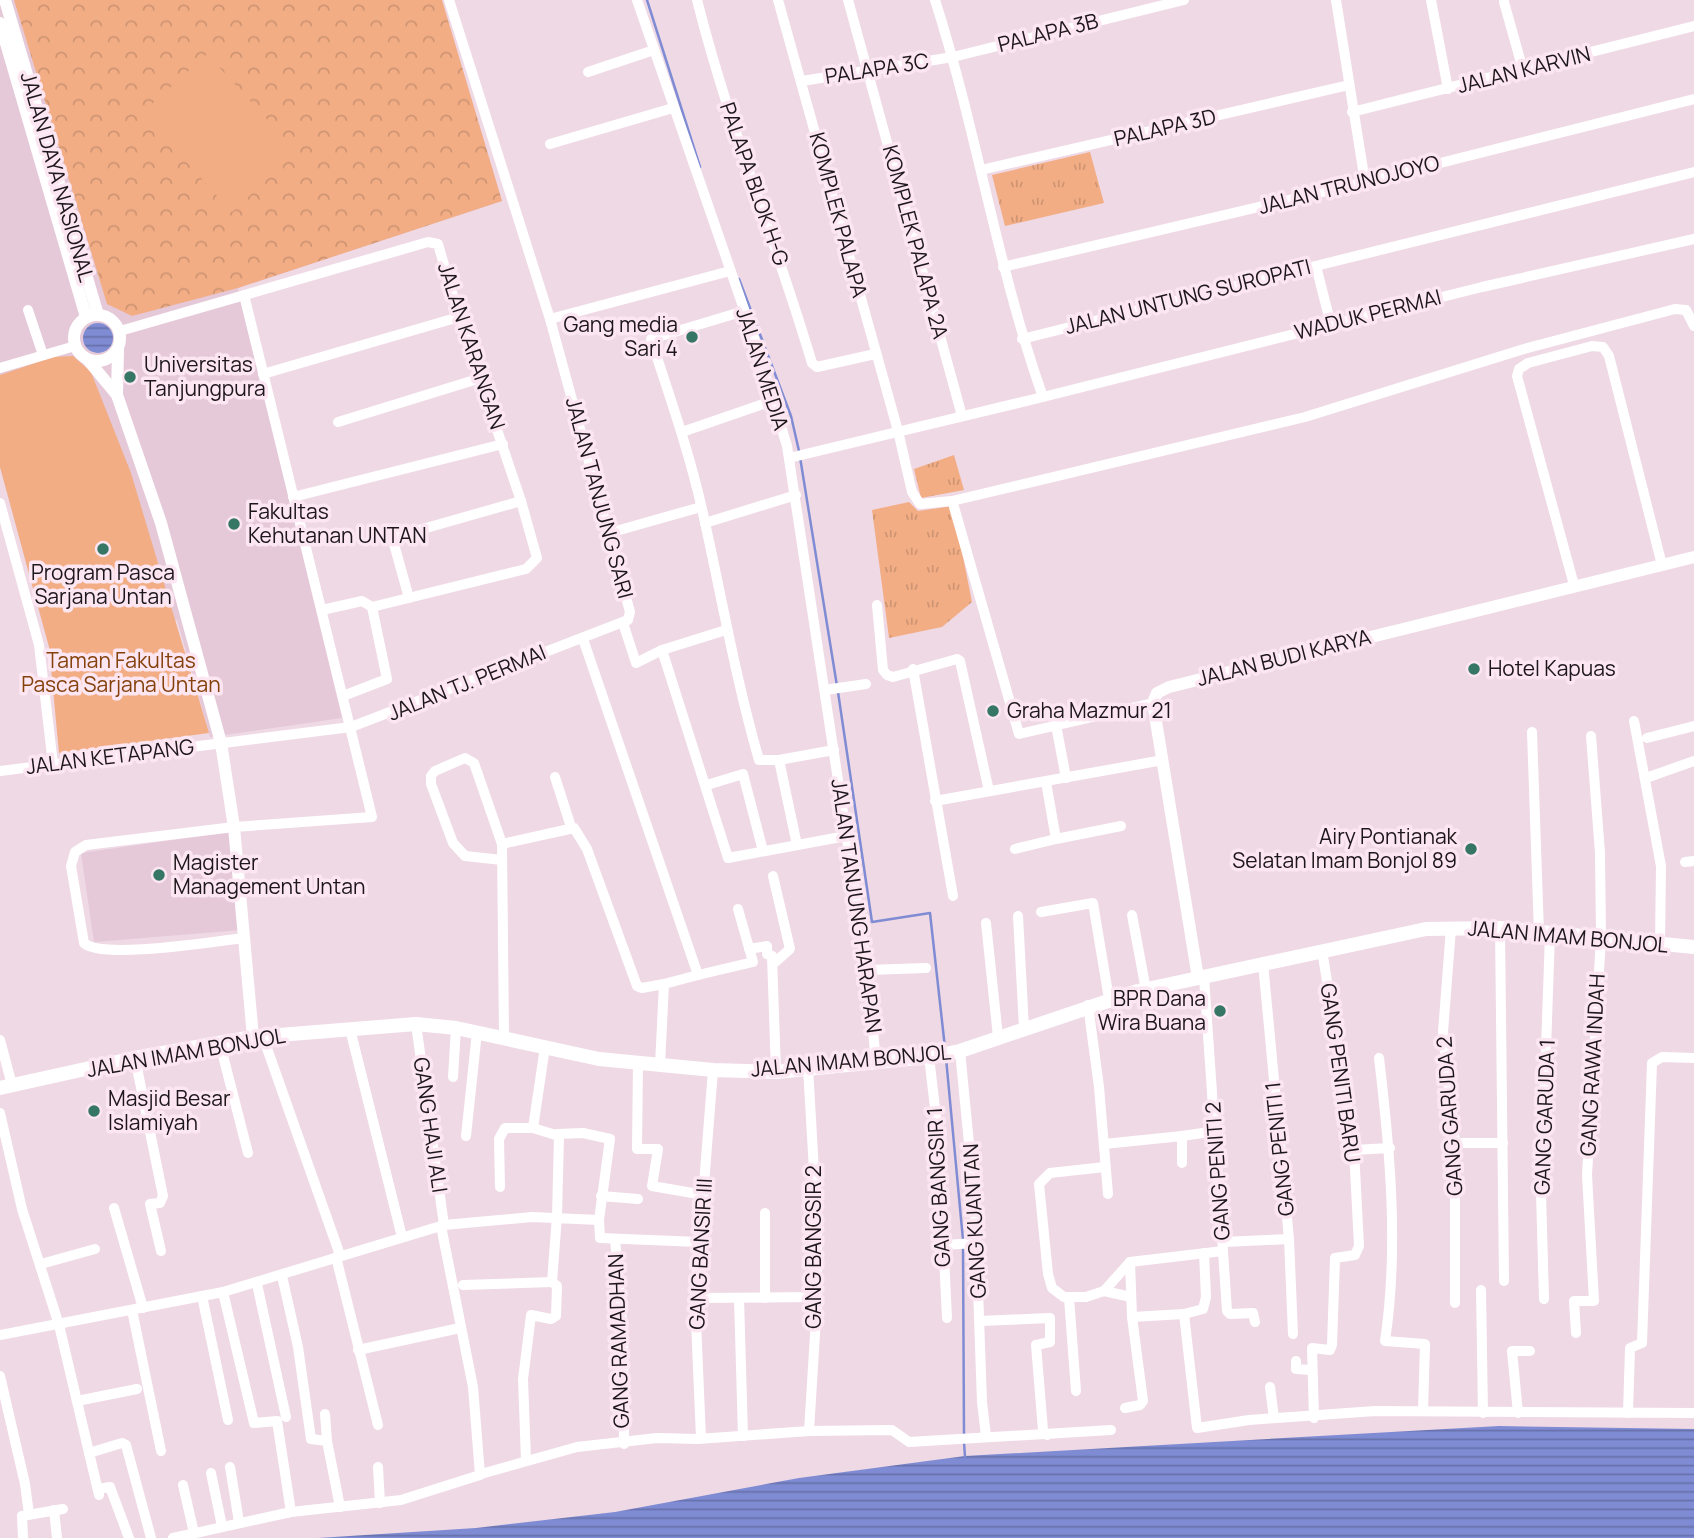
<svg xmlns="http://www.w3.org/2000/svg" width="1694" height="1538" viewBox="0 0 1694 1538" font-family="Manrope,sans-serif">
<defs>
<pattern id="grass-tufts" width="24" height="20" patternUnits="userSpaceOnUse" patternTransform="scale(1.75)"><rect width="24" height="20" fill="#f2ad85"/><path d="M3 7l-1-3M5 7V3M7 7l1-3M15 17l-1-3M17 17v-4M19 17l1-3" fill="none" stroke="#cf9472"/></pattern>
<pattern id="park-crowns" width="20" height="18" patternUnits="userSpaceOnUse" patternTransform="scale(1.75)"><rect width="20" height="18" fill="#f2ad85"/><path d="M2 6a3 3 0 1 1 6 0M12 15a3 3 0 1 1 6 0" fill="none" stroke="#cf9472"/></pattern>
<pattern id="water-rules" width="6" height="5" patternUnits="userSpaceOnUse" patternTransform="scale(1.75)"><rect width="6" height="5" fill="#7f8cd4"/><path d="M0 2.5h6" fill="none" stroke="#6771ab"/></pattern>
</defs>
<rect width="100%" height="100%" fill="#efd9e5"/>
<g fill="#e5c9d9">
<polygon points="0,0 442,0 502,201 238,288 342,718 210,737 177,620 44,629 0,467"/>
<polygon points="229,832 241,930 94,942 81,853"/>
</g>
<g fill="url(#grass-tufts)">
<polygon points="1090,152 1104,203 1005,226 992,175"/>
<polygon points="954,455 964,490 921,498 914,469"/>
<polygon points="909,502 918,511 953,506 972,602 942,627 889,638 872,510"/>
</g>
<polygon fill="url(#park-crowns)" points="14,0 442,0 502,201 238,288 132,316 107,304"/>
<g fill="#f2ad85">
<polygon points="207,54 297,152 232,212 142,113"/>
<polygon points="73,356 91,372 131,473 209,733 59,753 49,647 0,467 0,375 53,357"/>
</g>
<g fill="url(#water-rules)">
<circle cx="98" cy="338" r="15"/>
<polygon points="1499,1426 1694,1429 1694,1538 318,1538 476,1528 615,1512 799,1478 965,1456"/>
</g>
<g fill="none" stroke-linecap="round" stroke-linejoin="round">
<g stroke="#7f8cd4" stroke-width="2.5">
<polyline points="647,0 700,167"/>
<polyline points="739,279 791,416 799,451"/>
<polyline points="800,457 837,686"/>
<polyline points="838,692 872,922 930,913 945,1048"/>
<polyline points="946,1058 963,1240"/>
<polyline points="963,1246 964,1436"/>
<polyline points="964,1442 965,1457"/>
</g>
<g stroke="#fff" stroke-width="10">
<polyline points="637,0 755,341 787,446 867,970 876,1062"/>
<path d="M697,0C728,123 776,242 812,363L817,367L875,354"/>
<polyline points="778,0 898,431 912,492 920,504 952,501 1305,417 1524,349 1675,309 1686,310 1694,326"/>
<polyline points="848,0 962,416"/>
<polyline points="1336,0 1365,182"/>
<polyline points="1431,0 1448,89"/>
<polyline points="1504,2 1523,70"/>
<polyline points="588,72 654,50"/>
<polyline points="802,81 953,57 1184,0"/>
<polyline points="1352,112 1694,26"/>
<polyline points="550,144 673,108"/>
<polyline points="981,170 1349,85"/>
<polyline points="1316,266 1331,325"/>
<polyline points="1003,267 1365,182 1694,99"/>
<polyline points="28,310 43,355"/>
<path d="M744,311L651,339C669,395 689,451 702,509C721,593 735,677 759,760H779L834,750"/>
<polyline points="550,319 730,271"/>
<polyline points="120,331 428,242 438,244 459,317 521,501 537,558 526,569 372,607 387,679 343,696"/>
<polyline points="1022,339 1694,172"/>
<polyline points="0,368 75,346"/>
<polyline points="263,374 459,317"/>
<polyline points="1043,397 1482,287 1694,239"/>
<polyline points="338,422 481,378"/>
<polyline points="682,432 775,400"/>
<path d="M789,458L1043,397C997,267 977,131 935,0"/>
<polyline points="293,497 503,444"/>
<polyline points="0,503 39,645 53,764"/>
<polyline points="954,507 1019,734 1153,703"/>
<polyline points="705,523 796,495"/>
<polyline points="609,533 701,507"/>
<polyline points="1574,585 1517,376 1519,369 1528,363 1592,346 1603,347 1609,356 1662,565"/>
<polyline points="409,598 394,544 398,536 521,501"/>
<polyline points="877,605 883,670 887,675 893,677 957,659 960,661 989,791"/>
<polyline points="322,610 362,601 372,607"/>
<polyline points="623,623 636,663 662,650 726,630"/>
<polyline points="583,639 698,975 664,984 660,1065"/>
<polyline points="662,650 728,858 846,836"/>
<polyline points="913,669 953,896"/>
<polyline points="825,690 866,684"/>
<polyline points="1634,721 1661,866 1660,944"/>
<polyline points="1056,725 1066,778"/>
<polyline points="1532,732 1539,933"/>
<polyline points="1647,738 1694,726"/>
<polyline points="779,760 797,845"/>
<polyline points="0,771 351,727 628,620 630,612 550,319 449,0"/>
<polyline points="555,777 571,827"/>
<polyline points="1646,778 1694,761"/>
<polyline points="707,785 743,774 763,851"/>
<polyline points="935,801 1163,760"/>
<polyline points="1056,839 1121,826"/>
<polyline points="502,844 574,828 587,849 637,986 642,988 664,984"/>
<polyline points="1015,849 1056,839 1046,782"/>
<polyline points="502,860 465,856 453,843 431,784 431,776 435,771 465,758 474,763 502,844 504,1038"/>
<polyline points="1685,862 1694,861"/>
<polyline points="1041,912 1093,903 1109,999"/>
<polyline points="1132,915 1146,990"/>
<polyline points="1018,916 1024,1028"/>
<polyline points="986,923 998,1037"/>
<polyline points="1451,928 1443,1032 1455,1143 1455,1303"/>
<polyline points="1500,928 1504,1281"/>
<path d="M244,938C215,941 102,960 84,943L71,866L75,852L86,845L234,827L372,817L244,295"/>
<polyline points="749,949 767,946 767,954 772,956 776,1072"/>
<polyline points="1263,963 1289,1239 1293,1334"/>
<polyline points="773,964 790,949 773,876"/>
<polyline points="867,970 926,968"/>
<polyline points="698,975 753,962 738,909"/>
<polyline points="1088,1005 1099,1087 1108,1194"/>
<polyline points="416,1024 444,1225"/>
<polyline points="350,1029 402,1237"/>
<polyline points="263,1037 340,1255"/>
<polyline points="0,1040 12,1085"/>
<polyline points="220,1044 248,1153"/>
<polyline points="960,1051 975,1205 982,1402 986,1436"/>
<polyline points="929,1057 938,1133 947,1318"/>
<polyline points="135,1058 163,1196 160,1203 150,1204 161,1251"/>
<path d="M1379,1058C1390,1150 1399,1248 1385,1341L1425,1344L1423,1411"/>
<polyline points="638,1064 637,1149 658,1149 652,1186 704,1195"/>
<polyline points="453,1077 456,1028"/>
<polyline points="0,1113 22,1209 59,1325 99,1495"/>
<polyline points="533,1128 545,1047"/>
<polyline points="557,1134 583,1133 610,1139 599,1220 600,1238 699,1242"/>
<polyline points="466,1136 477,1032"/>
<polyline points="1182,1136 1216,1131"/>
<polyline points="1455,1143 1503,1143"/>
<polyline points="1104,1144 1182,1136 1182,1163"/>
<polyline points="1354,1150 1390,1148"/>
<polyline points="1105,1167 1050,1173 1039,1184 1048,1274 1052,1288 1064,1297 1086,1297 1104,1291 1130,1262 1223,1251 1204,977"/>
<polyline points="601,1196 638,1199"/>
<polyline points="114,1208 143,1308"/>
<polyline points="765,1213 765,1298"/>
<polyline points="615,1239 623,1331 624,1444"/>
<polyline points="1224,1242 1289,1239"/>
<polyline points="943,1245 977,1243"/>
<polyline points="1223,1251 1227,1311 1230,1314 1253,1313 1255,1322"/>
<polyline points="336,1257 378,1425"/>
<polyline points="41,1264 95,1249"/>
<polyline points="282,1276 298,1347 311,1439 327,1441 340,1507"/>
<polyline points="257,1284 286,1417"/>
<polyline points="463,1285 552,1282 557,1216 559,1136 533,1128 505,1128 499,1139 500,1187"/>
<polyline points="1481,1290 1483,1413"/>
<polyline points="1104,1291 1131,1297"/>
<polyline points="223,1292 254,1423 277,1421 291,1512"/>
<polyline points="202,1296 228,1420"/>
<polyline points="695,1298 817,1297"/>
<polyline points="739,1298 743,1436"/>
<polyline points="1069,1298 1076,1391"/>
<polyline points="1544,1299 1541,1193 1550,934"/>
<polyline points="132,1310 161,1451"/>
<polyline points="1184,1314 1197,1428 1249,1420 1375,1411 1694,1413"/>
<polyline points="1132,1317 1184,1314 1203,1309 1206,1297 1204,1253"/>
<polyline points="980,1321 1050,1318 1050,1342 1036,1345 1043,1430 1047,1435"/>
<polyline points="1576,1333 1574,1301 1594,1301 1587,1175 1601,937 1600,853 1591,736"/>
<polyline points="0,1335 223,1292 444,1225 532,1217 599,1220"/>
<polyline points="358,1350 460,1328"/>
<polyline points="1296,1361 1296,1369 1311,1370"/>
<polyline points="0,1376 25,1484 29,1514"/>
<polyline points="1270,1387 1274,1418"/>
<polyline points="77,1401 137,1389"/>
<polyline points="1125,1408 1140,1405 1143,1401 1132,1317 1130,1262"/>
<polyline points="1518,1413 1512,1351 1530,1351"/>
<polyline points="1628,1413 1630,1348 1642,1343 1652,1063 1662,1057 1694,1058"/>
<polyline points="325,1414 327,1441"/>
<polyline points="1314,1418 1312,1348 1330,1350 1332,1345 1335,1258 1355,1255 1359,1246 1354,1150 1322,950"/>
<polyline points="809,1431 892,1430 909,1442 1111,1430"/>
<polyline points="701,1438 695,1298 713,1070"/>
<polyline points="89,1453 122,1443 126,1445 151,1538"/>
<polyline points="526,1460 523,1379 531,1315 551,1319 556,1316 557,1286 552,1282"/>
<polyline points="230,1467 239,1522"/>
<polyline points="378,1467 380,1503"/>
<polyline points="211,1473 222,1526"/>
<polyline points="481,1474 577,1447 657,1438 698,1439 809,1431 817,1302 817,1222 808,1068"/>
<polyline points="183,1485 194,1533"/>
<polyline points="98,1489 110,1487 129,1538"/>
<polyline points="54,1510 57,1538"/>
<polyline points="23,1538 22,1516 63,1509"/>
<polyline points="173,1538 291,1512 401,1500 480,1475 473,1387 441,1226"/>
</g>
<g stroke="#fff" stroke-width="12">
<polyline points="5,0 98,315"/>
<polyline points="0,23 86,317"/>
<circle cx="97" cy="338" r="23"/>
<polyline points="118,350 117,395 161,523 221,743 234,827 253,1037"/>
<polyline points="88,360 117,395"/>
<polyline points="1198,978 1153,703 1157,693 1169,687 1694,557"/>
</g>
<polyline stroke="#fff" stroke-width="14" points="0,1088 135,1058 253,1037 416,1024 456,1028 599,1059 713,1070 776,1072 929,1057 960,1051 1138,991 1426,929 1500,928 1694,947"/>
</g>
<g fill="#367664" stroke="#fce6f2" stroke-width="2.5">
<circle cx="692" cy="337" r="7"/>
<circle cx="130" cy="377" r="7"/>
<circle cx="234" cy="524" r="7"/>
<circle cx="103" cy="549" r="7"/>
<circle cx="1474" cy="669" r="7"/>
<circle cx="993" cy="711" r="7"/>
<circle cx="1471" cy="849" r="7"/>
<circle cx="159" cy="875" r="7"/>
<circle cx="1220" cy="1011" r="7"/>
<circle cx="94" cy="1111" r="7"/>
</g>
<g text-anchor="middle" stroke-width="7" stroke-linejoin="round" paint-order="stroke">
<g font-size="21" fill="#1d161a" stroke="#fce6f2">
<text transform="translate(1048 33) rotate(-14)" y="7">PALAPA 3B</text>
<text transform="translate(877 69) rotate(-9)" y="7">PALAPA 3C</text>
<text transform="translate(1524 70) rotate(-14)" y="7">JALAN KARVIN</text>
<text transform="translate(1165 128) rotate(-13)" y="7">PALAPA 3D</text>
<text transform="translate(57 177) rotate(74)" y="7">JALAN DAYA NASIONAL</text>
<text transform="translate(754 184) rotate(71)" y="7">PALAPA BLOK H-G</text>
<text transform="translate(1349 185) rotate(-14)" y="7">JALAN TRUNOJOYO</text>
<text transform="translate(838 215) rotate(75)" y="7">KOMPLEK PALAPA</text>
<text transform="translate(915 242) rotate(75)" y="7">KOMPLEK PALAPA 2A</text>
<text transform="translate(1188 297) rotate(-14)" y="7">JALAN UNTUNG SUROPATI</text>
<text transform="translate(1368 315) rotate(-14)" y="7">WADUK PERMAI</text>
<text transform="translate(471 346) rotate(72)" y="7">JALAN KARANGAN</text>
<text transform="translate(762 369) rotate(72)" y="7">JALAN MEDIA</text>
<text transform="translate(599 498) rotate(75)" y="7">JALAN TANJUNG SARI</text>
<text transform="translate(1284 658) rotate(-14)" y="7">JALAN BUDI KARYA</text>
<text transform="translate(467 683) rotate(-22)" y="7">JALAN TJ. PERMAI</text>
<text transform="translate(110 757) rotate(-7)" y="7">JALAN KETAPANG</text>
<text transform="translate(856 906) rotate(82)" y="7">JALAN TANJUNG HARAPAN</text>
<text transform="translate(1568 937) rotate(5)" y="7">JALAN IMAM BONJOL</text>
<text transform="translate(186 1053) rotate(-10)" y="7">JALAN IMAM BONJOL</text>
<text transform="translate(851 1061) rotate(-5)" y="7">JALAN IMAM BONJOL</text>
<text transform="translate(1593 1065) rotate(-87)" y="7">GANG RAWA INDAH</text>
<text transform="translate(1340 1073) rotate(82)" y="7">GANG PENITI BARU</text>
<text transform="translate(1450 1116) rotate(-94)" y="7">GANG GARUDA 2</text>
<text transform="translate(1545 1117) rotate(-88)" y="7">GANG GARUDA 1</text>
<text transform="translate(430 1125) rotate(82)" y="7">GANG HAJI ALI</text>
<text transform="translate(1280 1149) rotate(-96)" y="7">GANG PENITI 1</text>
<text transform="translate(1218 1171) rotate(-94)" y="7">GANG PENITI 2</text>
<text transform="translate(939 1187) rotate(-93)" y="7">GANG BANGSIR 1</text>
<text transform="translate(975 1221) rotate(-93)" y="7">GANG KUANTAN</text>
<text transform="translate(814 1247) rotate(-90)" y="7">GANG BANGSIR 2</text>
<text transform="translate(701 1254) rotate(-87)" y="7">GANG BANSIR III</text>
<text transform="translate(619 1341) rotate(-92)" y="7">GANG RAMADHAN</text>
</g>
<g font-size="21" fill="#1d161a" stroke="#fce6f2" text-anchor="start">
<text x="678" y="332" text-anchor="end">Gang media<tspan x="678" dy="24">Sari 4</tspan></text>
<text x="144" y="372">Universitas<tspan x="144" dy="24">Tanjungpura</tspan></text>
<text x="248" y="519">Fakultas<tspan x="248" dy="24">Kehutanan UNTAN</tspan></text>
<text x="103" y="580" text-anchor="middle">Program Pasca<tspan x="103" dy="24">Sarjana Untan</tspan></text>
<text x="1488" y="676">Hotel Kapuas</text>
<text x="1007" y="718">Graha Mazmur 21</text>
<text x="1457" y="844" text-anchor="end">Airy Pontianak<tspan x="1457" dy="24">Selatan Imam Bonjol 89</tspan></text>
<text x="173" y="870">Magister<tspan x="173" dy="24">Management Untan</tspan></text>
<text x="1206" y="1006" text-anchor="end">BPR Dana<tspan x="1206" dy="24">Wira Buana</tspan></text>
<text x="108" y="1106">Masjid Besar<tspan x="108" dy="24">Islamiyah</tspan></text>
</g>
<g font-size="21" fill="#85410c" stroke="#fce6f2">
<text x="121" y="668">Taman Fakultas<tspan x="121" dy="24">Pasca Sarjana Untan</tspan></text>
</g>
</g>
</svg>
